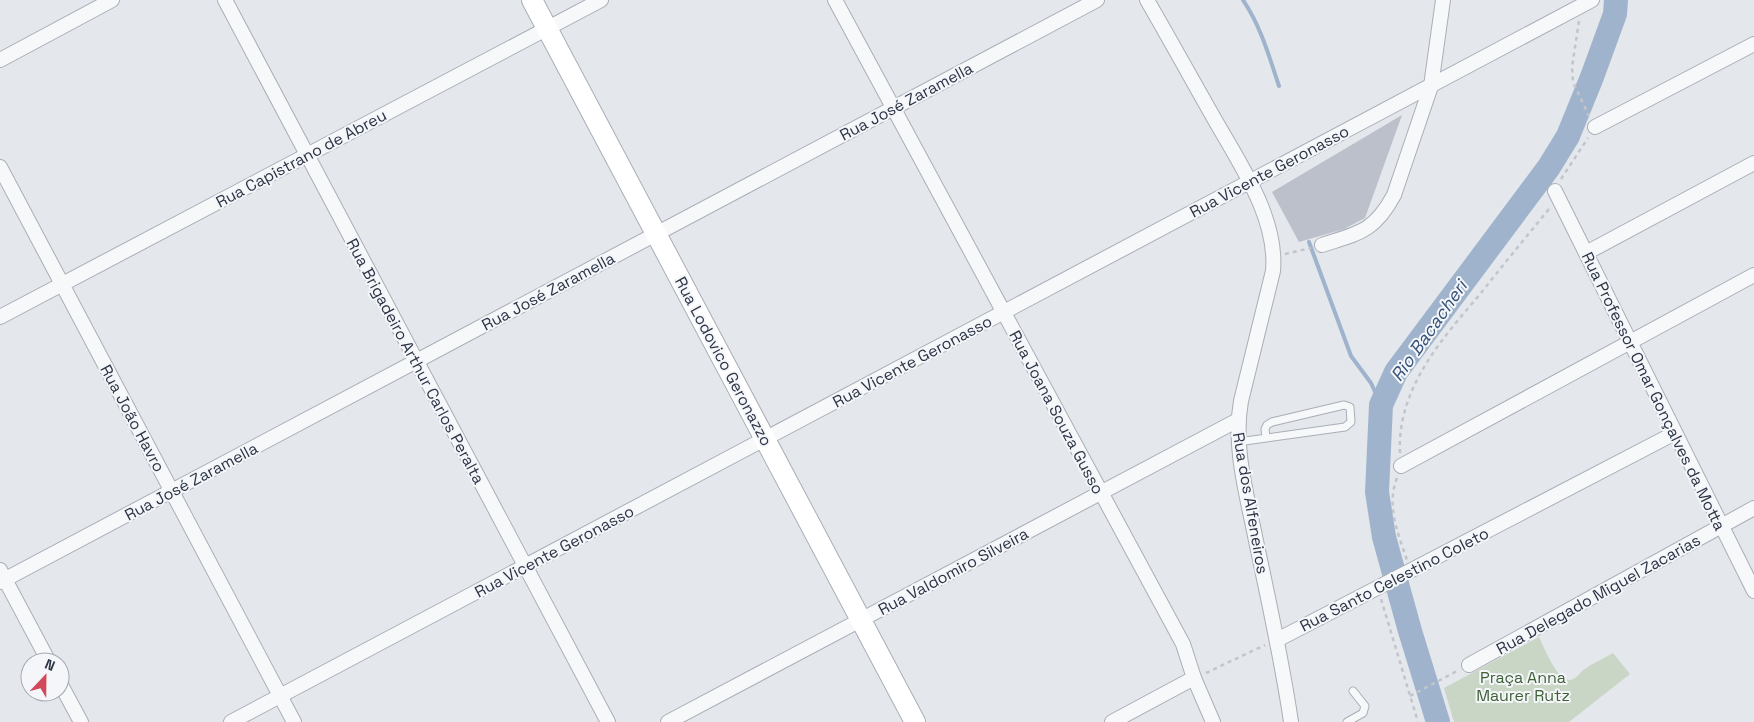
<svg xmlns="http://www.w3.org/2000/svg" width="1754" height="722" viewBox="0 0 1754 722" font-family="'Space Grotesk',sans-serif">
<rect width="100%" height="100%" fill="#e4e7ec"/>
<path fill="#c9d6c5" d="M1539,637C1544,647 1557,681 1570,680C1575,679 1579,675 1582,671C1591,664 1603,659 1613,653L1630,674L1569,722H1454L1444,688Z"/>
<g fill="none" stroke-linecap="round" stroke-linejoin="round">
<g stroke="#9fb4cc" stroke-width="4">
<path d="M1243,0C1261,27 1269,56 1279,86"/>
<polyline points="1309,242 1351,356 1371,383 1381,405"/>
</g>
<polyline stroke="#9fb4cc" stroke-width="24" points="1438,722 1410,631 1384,537 1377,492 1381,405 1396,372 1549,167 1568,136 1592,77 1615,14 1616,0"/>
</g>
<polygon fill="#bbc0ca" points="1402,115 1365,218 1344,229 1299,242 1272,192"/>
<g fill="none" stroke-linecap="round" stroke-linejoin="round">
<defs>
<g id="lane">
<polyline points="1238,442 1345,427 1351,422 1350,407 1344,405 1272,422 1267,425 1265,429 1266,438"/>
<polyline points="1347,722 1363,713 1365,706 1353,691"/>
</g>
<g id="street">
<polyline points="225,0 608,722"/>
<polyline points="835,0 1183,644 1194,678 1213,722"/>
<path d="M1147,0C1169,38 1190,76 1211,113C1237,160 1278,216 1273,271L1241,401C1233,446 1246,491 1255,536C1268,598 1282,660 1291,722"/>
<polyline points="0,60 112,0"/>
<polyline points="1595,127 1754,44"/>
<polyline points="0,167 294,722"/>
<polyline points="1555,191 1754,591"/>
<path d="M1322,245C1359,233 1374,232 1394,195L1431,86L1443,0"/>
<polyline points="1586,253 1754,163"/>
<polyline points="0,317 601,0"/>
<polyline points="1401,466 1754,275"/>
<polyline points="0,570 49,662"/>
<polyline points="0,582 1097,0"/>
<polyline points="1277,640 1675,433"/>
<polyline points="1469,665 1754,508"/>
<polyline points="60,683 81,722"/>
<polyline points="231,722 1592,0"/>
<polyline points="668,722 1238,420"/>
<polyline points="1112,722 1194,678"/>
</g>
<polyline id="secondary" points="532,0 915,722"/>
</defs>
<use href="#lane" stroke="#a9aeb7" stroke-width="9"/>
<use href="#street" stroke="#a9aeb7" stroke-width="16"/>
<use href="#secondary" stroke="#a9aeb7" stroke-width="22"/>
<g stroke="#c2c5cb" stroke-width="2.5" stroke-dasharray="4 4" stroke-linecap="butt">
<polyline points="1579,21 1572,67 1573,82 1589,116"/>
<polyline points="1561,179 1588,138"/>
<polyline points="1285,254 1311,248"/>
<path d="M1400,453C1397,388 1442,339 1481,293C1503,265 1526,237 1549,209"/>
<path d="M1397,478C1386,505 1398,534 1407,560"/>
<polyline points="1381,599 1418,722"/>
<polyline points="1206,673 1265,645"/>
<polyline points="1410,696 1459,670"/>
</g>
<use href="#lane" stroke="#f7f8fa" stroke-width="7"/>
<use href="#street" stroke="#f7f8fa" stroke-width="14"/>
<use href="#secondary" stroke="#fff" stroke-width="20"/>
</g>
<g text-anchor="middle" stroke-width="4" stroke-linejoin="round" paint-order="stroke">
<g font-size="16" fill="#2b3445" stroke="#f4f6f9">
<text transform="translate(906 101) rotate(-28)" y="6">Rua José Zaramella</text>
<text transform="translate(301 158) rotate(-28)" y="6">Rua Capistrano de Abreu</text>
<text transform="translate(1269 171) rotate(-28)" y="6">Rua Vicente Geronasso</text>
<text transform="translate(548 291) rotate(-28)" y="6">Rua José Zaramella</text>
<text transform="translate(416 361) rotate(62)" y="6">Rua Brigadeiro Arthur Carlos Peralta</text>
<text transform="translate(724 361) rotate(62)" y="6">Rua Lodovico Geronazzo</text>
<text transform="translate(912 361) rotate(-28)" y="6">Rua Vicente Geronasso</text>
<text transform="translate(1654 391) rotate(64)" y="6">Rua Professor Omar Gonçalves da Motta</text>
<text transform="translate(1057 412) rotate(62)" y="6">Rua Joana Souza Gusso</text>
<text transform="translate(133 418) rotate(62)" y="6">Rua João Havro</text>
<text transform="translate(191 481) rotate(-28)" y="6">Rua José Zaramella</text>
<text transform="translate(1251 503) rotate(80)" y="6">Rua dos Alfeneiros</text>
<text transform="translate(554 551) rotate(-28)" y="6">Rua Vicente Geronasso</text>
<text transform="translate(953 571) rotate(-28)" y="6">Rua Valdomiro Silveira</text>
<text transform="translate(1394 579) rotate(-27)" y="6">Rua Santo Celestino Coleto</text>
<text transform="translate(1598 594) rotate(-29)" y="6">Rua Delegado Miguel Zacarias</text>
</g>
<g font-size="16" fill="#3f6138" stroke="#f4f6f9">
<text x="1523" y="683">Praça Anna<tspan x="1523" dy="18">Maurer Rutz</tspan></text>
</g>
<g font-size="18" font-style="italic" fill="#34527a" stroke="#f4f6f9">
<text transform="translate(1429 331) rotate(-55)" y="6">Rio Bacacheri</text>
</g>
</g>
<g transform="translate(45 677) rotate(22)"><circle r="24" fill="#f4f6f9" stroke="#a4a8b1"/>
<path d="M0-4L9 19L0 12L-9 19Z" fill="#d1495b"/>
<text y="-8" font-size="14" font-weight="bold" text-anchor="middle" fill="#2b3445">N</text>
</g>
</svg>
